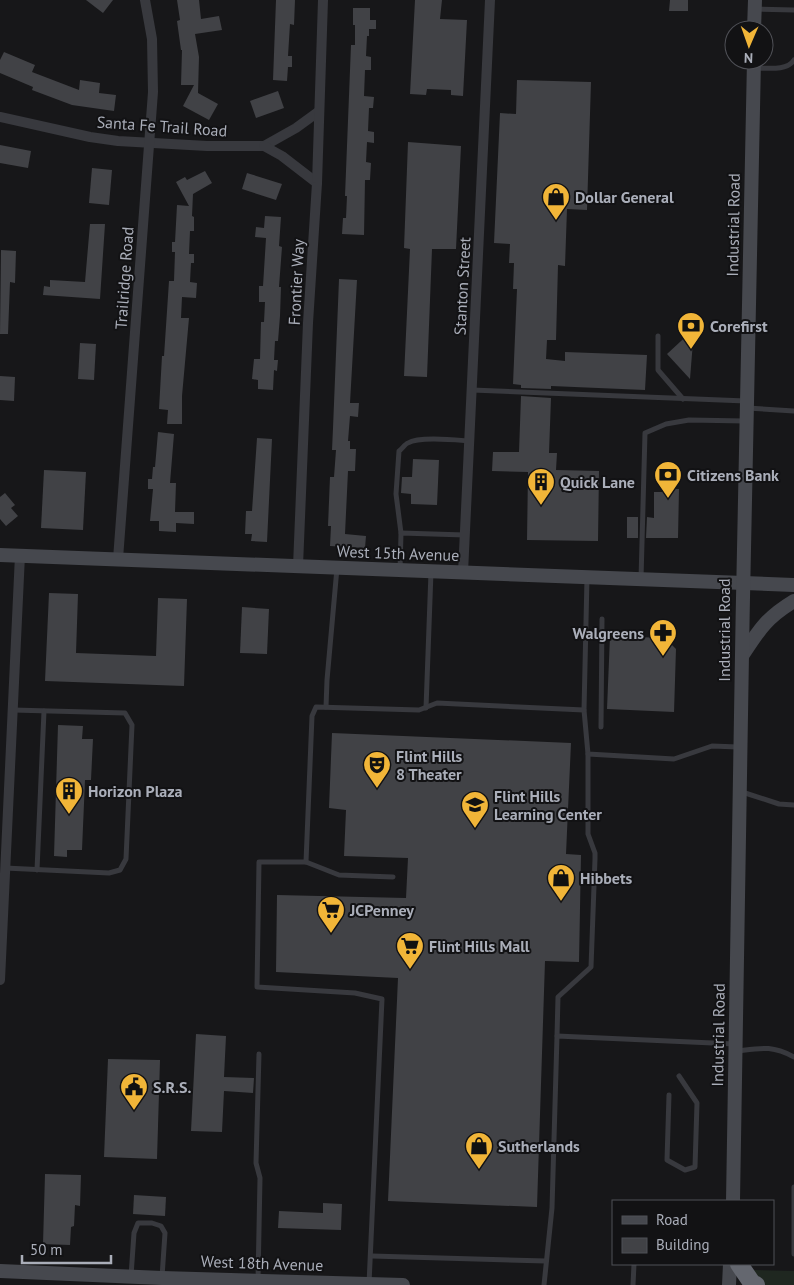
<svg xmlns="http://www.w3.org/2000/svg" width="794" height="1285" viewBox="0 0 794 1285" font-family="'PT Sans',sans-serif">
<rect width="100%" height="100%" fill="#171719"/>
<polygon fill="#1f2720" points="752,1270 794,1271 794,1285 764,1285"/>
<g fill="#414246">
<polygon points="86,0 113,0 103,13"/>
<polygon points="177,0 199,0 201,19 219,16 222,30 195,34 199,57 198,93 218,104 209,120 183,106 194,85 181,85 182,50 181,50 177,21 180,20"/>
<polygon points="276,0 295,0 294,25 290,24 288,56 292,56 292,67 288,67 287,81 273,80"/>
<polygon points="415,0 442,0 440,19 467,20 463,96 451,95 451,90 427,89 426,95 410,94"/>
<polygon points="670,0 688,0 688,11 669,11"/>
<polygon points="353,8 370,8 370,20 376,20 376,29 369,29 369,36 367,36 366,56 371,57 371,70 365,70 364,96 374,97 373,108 369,108 368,131 374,132 374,143 367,142 366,162 371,163 370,180 365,180 364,235 342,234 343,218 346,218 347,196 345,196 351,45 355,45 355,25 353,25"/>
<polygon points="4,52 35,65 32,72 79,90 80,80 100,83 99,93 116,95 114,111 72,105 32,90 33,87 0,73 0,60"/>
<polygon points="517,80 591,82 587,210 567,209 565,266 558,265 556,340 547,340 546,359 565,361 565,352 647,355 645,390 551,386 551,389 521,388 521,385 513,384 517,289 513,289 514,263 509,263 510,244 494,243 500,113 516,114"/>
<polygon points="278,91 284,108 256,118 250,101"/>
<polygon points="408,142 461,146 456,249 432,249 427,377 404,376 410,249 404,248"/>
<polygon points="0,145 31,151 28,168 0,163"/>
<polygon points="92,168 112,170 109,205 89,203"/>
<polygon points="205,171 212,183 193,194 192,216 194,217 194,231 190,231 189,254 194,254 194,263 191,263 190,282 197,283 196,298 182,297 181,318 189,318 182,396 182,424 167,424 168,410 159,409 162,356 164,356 169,281 174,281 175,252 172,252 172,242 175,242 177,205 189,206 176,182 185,177 187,180"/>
<polygon points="247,173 282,184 276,200 242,189"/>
<polygon points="265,216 281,217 279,246 282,247 279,287 281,287 280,316 278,341 275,341 274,360 278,360 277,371 274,370 273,390 258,389 258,380 252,379 254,359 260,359 261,322 264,322 265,302 259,302 259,286 263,286 266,238 255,237 256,227 264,228"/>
<polygon points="90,224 105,224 100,299 43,295 44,286 50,287 50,280 85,282"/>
<polygon points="1,250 16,251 15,283 10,282 8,334 0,334"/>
<polygon points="339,279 357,280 350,403 359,403 358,417 350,416 348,441 350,441 350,449 356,449 355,471 348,471 345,534 366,536 365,548 330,546 331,526 328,526 330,477 334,477 336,450 332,450 333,428"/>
<polygon points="694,329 690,379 667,354"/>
<polygon points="80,343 96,344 94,380 78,379"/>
<polygon points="0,376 15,377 14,401 0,400"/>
<polygon points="521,396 551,398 549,453 557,453 556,470 599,471 598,541 527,540 528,472 492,471 493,452 519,452"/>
<polygon points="158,432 174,434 170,483 176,483 175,512 194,512 194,524 176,523 176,532 159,531 159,521 150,521 153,489 148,489 148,479 152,479 153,467 155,467"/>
<polygon points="257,438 272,439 267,542 251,541 252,534 245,534 246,511 252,511"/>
<polygon points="413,459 439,460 437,505 411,504 411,494 401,493 402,477 412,477"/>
<polygon points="44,470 86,472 83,530 41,528"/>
<polygon points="665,489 679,489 678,538 646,538 647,517 654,518 654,492 664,492"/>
<polygon points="5,493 15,505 11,508 18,516 6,526 0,519 0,497"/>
<rect x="627" y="517" width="11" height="21"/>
<polygon points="49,593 78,594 76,653 156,656 158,598 187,599 184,686 45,681"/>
<polygon points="242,607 269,609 267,654 240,653"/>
<polygon points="610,636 665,638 676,649 674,712 607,709"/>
<polygon points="58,725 83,726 82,739 93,739 91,780 85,780 82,850 67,850 67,857 54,856"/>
<polygon points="332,733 571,743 566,854 581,855 579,962 545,961 537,1207 388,1201 398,978 276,972 277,895 406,898 408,858 344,856 346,810 329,808"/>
<polygon points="196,1034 226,1036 224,1077 254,1078 253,1093 224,1091 222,1132 191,1131"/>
<polygon points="108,1059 160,1060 157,1159 104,1157"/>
<polygon points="45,1174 81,1175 80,1206 75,1205 74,1226 71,1227 70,1245 43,1244"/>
<polygon points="134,1195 166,1197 165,1216 133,1214"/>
<polygon points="323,1203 342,1204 341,1230 278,1228 279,1211 323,1213"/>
</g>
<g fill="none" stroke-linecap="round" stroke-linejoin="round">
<g stroke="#38393e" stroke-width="5">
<polyline points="755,9 794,10"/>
<path d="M755,68C768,68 787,71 794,60"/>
<polyline points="658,336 658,370 683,399"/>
<polyline points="472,390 746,401"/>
<polyline points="747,408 794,411"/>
<path d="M401,533L396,494L399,451C402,449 405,444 408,443C419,436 456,440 469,441"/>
<polyline points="400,570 401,533 465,535"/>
<polyline points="587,578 584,710 588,754 674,759 712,746 738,747"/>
<polyline points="641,579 645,433 666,424 689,420 745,421"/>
<polyline points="326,707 327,680 337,568"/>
<polyline points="426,708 431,572"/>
<polyline points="601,727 602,619"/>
<polyline points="742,792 779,804 794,805"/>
<polyline points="306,862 339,875 393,877"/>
<polyline points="5,868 109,873 120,870 126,859 132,725 125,713 13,710"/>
<polyline points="37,870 44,711"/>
<polyline points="557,1036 558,997 591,967 595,859 595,853 588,834 588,754"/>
<path d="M737,1051C761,1048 772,1045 794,1057"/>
<polyline points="669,1095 667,1160 685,1170 695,1167 697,1103 679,1076"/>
<polyline points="794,1187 794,1254"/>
<polyline points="372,1256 546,1261"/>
<polyline points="131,1276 134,1233 138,1223 152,1223 161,1226 165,1233 162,1277"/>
<polyline points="258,1280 260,1178 256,1163 259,1054"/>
<polyline points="369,1284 382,999 355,993 257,987 259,862 306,862 312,716 316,707 419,710 437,703 584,710"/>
<polyline points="544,1285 552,1208 557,1036 735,1044"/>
<polyline points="633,1285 634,1264"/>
</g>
<g stroke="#38393e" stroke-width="10">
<polyline points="0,117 90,137 118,141 207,146 264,146 296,128 318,112"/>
<polyline points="264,146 282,156 317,183"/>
<polyline points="118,559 153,92 152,39 145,0"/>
<polyline points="298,566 308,323 317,183 323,0"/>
<polyline points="463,573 490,0"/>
<polyline points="0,980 20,555"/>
</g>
<g stroke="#46484e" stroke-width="14">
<polyline points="754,30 755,0"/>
<polyline points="0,555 794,585"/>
<path d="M742,656C759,630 766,618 794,601"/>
<path d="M733,1201C739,821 745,440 754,60"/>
<polyline points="0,1271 162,1278 403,1285"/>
<polyline points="729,1285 730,1264"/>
</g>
<polyline stroke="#64676f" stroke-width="18" points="739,1264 752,1283 756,1285"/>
</g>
<defs>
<symbol id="shop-pin" viewBox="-11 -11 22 30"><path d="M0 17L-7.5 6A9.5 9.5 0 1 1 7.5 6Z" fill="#f1b538" stroke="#121214"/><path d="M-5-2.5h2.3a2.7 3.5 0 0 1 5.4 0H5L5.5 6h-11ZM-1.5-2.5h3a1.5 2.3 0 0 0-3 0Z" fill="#111"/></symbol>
<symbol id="bank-pin" viewBox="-11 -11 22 30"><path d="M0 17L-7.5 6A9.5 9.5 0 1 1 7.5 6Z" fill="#f1b538" stroke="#121214"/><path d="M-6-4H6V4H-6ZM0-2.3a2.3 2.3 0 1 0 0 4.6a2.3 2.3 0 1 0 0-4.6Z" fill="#111"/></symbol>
<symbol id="building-pin" viewBox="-11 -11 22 30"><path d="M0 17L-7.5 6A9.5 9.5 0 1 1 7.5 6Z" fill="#f1b538" stroke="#121214"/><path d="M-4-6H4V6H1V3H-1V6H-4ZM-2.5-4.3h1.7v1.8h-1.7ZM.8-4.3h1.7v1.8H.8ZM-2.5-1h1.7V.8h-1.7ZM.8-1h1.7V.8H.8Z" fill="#111"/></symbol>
<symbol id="pharmacy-pin" viewBox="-11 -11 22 30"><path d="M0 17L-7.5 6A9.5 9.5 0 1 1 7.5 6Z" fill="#f1b538" stroke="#121214"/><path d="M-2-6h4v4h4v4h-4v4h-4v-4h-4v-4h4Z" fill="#111"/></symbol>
<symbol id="theatre-pin" viewBox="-11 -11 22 30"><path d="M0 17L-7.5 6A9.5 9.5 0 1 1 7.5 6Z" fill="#f1b538" stroke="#121214"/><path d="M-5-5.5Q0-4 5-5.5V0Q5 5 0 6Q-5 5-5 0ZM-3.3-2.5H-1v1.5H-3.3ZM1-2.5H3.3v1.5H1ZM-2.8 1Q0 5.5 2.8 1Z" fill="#111"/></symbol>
<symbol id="school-pin" viewBox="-11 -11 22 30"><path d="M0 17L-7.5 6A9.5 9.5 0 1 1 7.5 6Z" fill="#f1b538" stroke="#121214"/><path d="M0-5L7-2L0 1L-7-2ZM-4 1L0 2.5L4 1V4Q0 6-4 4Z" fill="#111"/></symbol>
<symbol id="supermarket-pin" viewBox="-11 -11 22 30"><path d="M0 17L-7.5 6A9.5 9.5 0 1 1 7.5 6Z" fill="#f1b538" stroke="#121214"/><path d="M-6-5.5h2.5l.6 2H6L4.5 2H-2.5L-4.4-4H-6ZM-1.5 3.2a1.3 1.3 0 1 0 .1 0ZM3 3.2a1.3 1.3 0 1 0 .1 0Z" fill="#111"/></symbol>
<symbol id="civic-pin" viewBox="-11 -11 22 30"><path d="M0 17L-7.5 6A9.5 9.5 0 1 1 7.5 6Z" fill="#f1b538" stroke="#121214"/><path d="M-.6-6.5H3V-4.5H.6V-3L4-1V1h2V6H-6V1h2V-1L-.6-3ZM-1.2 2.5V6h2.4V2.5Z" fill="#111"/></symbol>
</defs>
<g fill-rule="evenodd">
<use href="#shop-pin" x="540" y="181" width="32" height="43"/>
<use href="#bank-pin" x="675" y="310" width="32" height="43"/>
<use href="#bank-pin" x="652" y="459" width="32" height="43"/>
<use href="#building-pin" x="525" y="466" width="32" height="43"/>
<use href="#pharmacy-pin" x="647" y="617" width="32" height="43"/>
<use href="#theatre-pin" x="361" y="749" width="32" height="43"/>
<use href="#building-pin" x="53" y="775" width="32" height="43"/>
<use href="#school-pin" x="459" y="789" width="32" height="43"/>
<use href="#shop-pin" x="545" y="862" width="32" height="43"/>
<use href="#supermarket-pin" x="315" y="894" width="32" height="43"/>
<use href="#supermarket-pin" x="394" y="930" width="32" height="43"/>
<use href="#civic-pin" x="118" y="1071" width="32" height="43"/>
<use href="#shop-pin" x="463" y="1130" width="32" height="43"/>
</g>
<g text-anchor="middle" stroke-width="4" stroke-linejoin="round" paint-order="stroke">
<g font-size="16" fill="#aaaeb9" stroke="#121214">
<text transform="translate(162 126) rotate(4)" y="6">Santa Fe Trail Road</text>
<text transform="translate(733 225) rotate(-89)" y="6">Industrial Road</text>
<text transform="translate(124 278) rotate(-86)" y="6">Trailridge Road</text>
<text transform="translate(296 282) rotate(-87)" y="6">Frontier Way</text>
<text transform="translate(462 286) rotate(-87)" y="6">Stanton Street</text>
<text transform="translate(398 553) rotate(2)" y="6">West 15th Avenue</text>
<text transform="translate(724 630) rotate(-90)" y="6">Industrial Road</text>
<text transform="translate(718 1035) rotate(-89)" y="6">Industrial Road</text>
<text transform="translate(262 1263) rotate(2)" y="6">West 18th Avenue</text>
</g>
<g font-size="16" font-weight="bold" fill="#aaaeb9" stroke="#121214" text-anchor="start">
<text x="575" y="203">Dollar General</text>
<text x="710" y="332">Corefirst</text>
<text x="687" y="481">Citizens Bank</text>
<text x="560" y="488">Quick Lane</text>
<text x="644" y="639" text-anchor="end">Walgreens</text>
<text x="396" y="762">Flint Hills<tspan x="396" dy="18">8 Theater</tspan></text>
<text x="88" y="797">Horizon Plaza</text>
<text x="494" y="802">Flint Hills<tspan x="494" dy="18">Learning Center</tspan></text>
<text x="580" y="884">Hibbets</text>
<text x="350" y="916">JCPenney</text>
<text x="429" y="952">Flint Hills Mall</text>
<text x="153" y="1093">S.R.S.</text>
<text x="498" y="1152">Sutherlands</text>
</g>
</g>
<rect x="612" y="1200" width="162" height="65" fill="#121214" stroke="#4f5056"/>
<rect x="622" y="1216" width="25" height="8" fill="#46484e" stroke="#4f5056"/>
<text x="656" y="1225" font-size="15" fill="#aaaeb9">Road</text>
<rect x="622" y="1238" width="25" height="15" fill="#414246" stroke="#4f5056"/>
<text x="656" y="1250" font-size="15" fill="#aaaeb9">Building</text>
<g transform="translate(749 45) rotate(182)"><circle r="24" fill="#121214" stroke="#4f5056"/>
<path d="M0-4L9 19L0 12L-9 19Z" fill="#f1b538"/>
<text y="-8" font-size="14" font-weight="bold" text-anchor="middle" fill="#aaaeb9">N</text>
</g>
<path d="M22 1255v8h89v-8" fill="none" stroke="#aaaeb9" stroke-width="2.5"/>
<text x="30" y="1255" font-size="15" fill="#aaaeb9" stroke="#121214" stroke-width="4" paint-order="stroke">50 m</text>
</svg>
